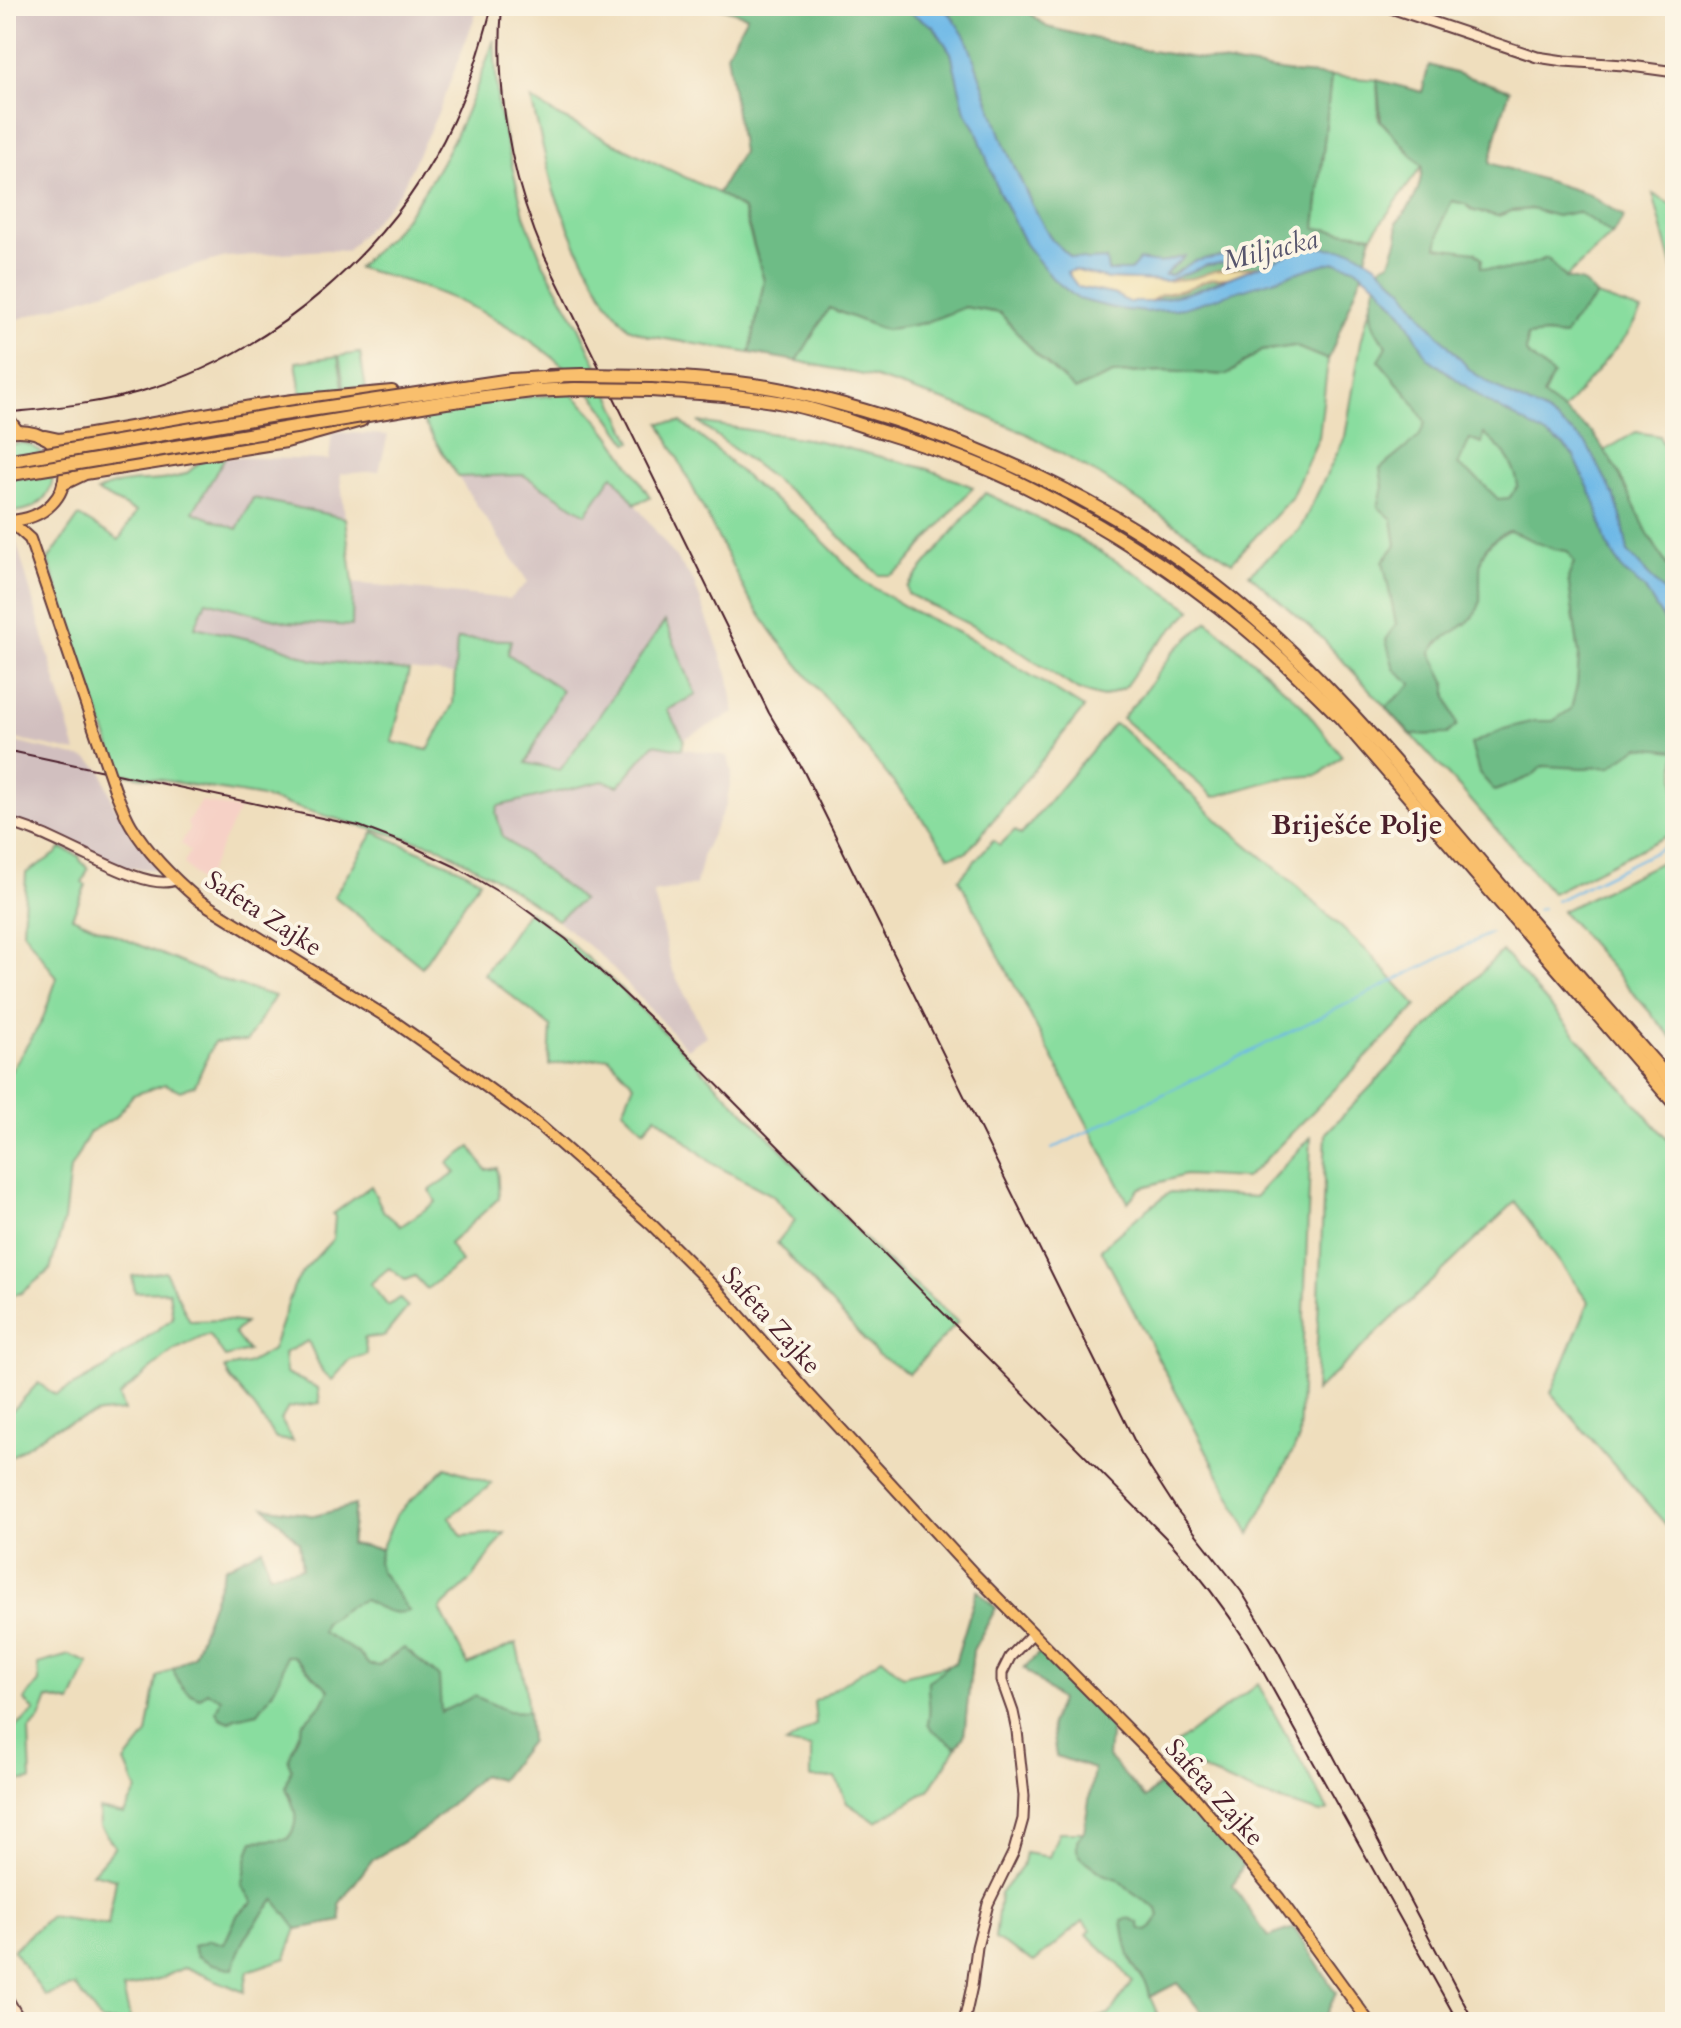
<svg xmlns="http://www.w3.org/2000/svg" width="1681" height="2028" viewBox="0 0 1681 2028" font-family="Cardo,serif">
<rect width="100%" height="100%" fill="#fcf5e5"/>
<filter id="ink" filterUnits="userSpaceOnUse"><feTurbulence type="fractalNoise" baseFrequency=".0125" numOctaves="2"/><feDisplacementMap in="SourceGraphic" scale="16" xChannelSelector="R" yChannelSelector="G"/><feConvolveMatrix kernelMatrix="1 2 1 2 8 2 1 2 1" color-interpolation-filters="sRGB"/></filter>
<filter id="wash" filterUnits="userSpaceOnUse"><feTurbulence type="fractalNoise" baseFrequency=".006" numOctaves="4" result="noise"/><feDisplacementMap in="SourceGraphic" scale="32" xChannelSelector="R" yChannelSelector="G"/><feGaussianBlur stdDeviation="1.8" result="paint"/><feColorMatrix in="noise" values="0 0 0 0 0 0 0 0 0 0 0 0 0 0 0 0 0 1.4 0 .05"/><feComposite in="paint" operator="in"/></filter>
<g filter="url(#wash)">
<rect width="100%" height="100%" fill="#efdebd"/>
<polygon fill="#f6d1c6" points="201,801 239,810 202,885 184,863 190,851 181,844 189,829 187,823"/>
<g fill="#d1bfbf">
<polygon points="6,6 479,6 439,111 400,192 347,251 326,250 226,257 112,289 6,323"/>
<polygon points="332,432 388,435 379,471 340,474 345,518 254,498 237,529 193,512 225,457 329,460"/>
<polygon points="523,475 586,514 613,475 693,580 729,677 734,713 684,739 667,710 696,695 664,621 608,703 559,771 526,764 508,654 511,640 458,639 456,675 313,660 276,645 195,627 206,601 288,622 352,626 353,583 510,599 528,582 458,477"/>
<polygon points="6,529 13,530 76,752 6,737"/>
<polygon points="6,740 88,759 102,771 114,806 164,870 112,867 6,823"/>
<polygon points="654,744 728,756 732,773 726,805 703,853 696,885 653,893 658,910 671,967 706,1036 687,1049 603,958 557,920 581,900 503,837 496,813 498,806 603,781 618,786"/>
</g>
<g fill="#89dd9f" stroke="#6a7e65" stroke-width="2">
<path d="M494,40L498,108L524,215L543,263L579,327L632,442L628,443C615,426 603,405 587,389C526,324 443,288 357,268C370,255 385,242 397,228C442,173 471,107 494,40Z"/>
<polygon points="1331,76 1377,80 1379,119 1422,166 1372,235 1315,228"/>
<polygon points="531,99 558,116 718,193 743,210 764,281 750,353 648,336 628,328 607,302 577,247 554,192"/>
<polygon points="1653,194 1675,207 1675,277"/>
<path d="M1452,201L1465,204L1474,211L1498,216L1511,211L1532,209L1557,215L1577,211L1596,223L1612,235L1565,278L1547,258C1534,263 1518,272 1504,271C1481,271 1457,257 1436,248L1443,219Z"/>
<polygon points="1597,296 1641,311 1627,335 1563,411 1542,396 1526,353 1527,336 1546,334 1564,336 1576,318"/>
<polygon points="1372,298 1484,412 1675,688 1675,832 1552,893 1461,789 1322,638 1249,574 1300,529 1345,437 1361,342"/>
<polygon points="965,307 1000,313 1036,354 1075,389 1113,374 1163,371 1227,375 1261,351 1294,346 1328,360 1319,437 1291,498 1232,562 1104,478 1025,433 966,408 873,377 797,361 829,308 885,330 924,323"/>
<polygon points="360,353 366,390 345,393 339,356"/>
<polygon points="338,356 344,393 302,399 296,362"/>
<path d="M572,394C605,422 627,461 650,497L635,504L613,475L586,514L523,475L458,477L416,410L504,399Z"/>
<polygon points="681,422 713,447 758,488 802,520 864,582 913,611 973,640 1084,708 967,852 949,856 919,814 775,636 747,595 660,423"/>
<polygon points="698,422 819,441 928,469 973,487 905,566 891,575 879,575 809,506"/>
<polygon points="1636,432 1659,436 1675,469 1675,579 1648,534 1617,470 1604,451"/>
<path d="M23,443C57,451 64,492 31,508C23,511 15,512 6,512V445Z"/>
<path d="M225,457L193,512L237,529L253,498L345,518L353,583L352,626L288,622L206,601L195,627L276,645L313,660L409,671L392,742L428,750L453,704L457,639L511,640L508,654L562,690L526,763L560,770L608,703L665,621L696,695L667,710L684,739L682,749L654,744L618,786L603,781L498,806L496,813L503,837L582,900L557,920L500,881L437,846L375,830L257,796L119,773L48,560L79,516L119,540L136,512L97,492C127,474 157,487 185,474C192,471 197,462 205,459C211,457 219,458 225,457Z"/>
<polygon points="985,493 1069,533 1144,578 1192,610 1149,653 1124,688 1103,697 1078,690 1007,643 908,594 907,587"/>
<polygon points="1208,621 1300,703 1342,756 1319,775 1277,779 1214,797 1122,718 1142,695 1174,651"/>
<polygon points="1114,724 1122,728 1221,823 1289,879 1368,952 1417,1006 1259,1166 1245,1178 1185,1175 1140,1188 1128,1202 959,879 993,840 1000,845 1015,830 1021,835"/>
<polygon points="374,832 456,867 480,880 422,967 334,896"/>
<polygon points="61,848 79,856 80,860 88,869 82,883 86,885 72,917 232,984 275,996 247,1041 214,1042 195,1085 181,1091 165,1084 133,1095 116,1117 90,1132 70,1169 64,1221 50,1270 21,1293 6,1297 6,1079 42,1021 57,978 23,931 26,873 57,853"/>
<polygon points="1675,855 1675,1041 1562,911"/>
<polygon points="528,911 566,939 617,985 788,1156 880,1255 958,1322 909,1374 877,1354 777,1243 795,1220 772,1195 713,1164 656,1116 644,1130 623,1110 634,1084 608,1057 549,1065 551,1027 484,974"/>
<polygon points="1502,951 1675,1148 1675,1535 1551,1393 1589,1302 1515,1202 1315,1392 1326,1133"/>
<polygon points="1311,1137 1299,1439 1250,1534 1101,1249 1135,1219 1170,1192 1255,1197"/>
<polygon points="471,1147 486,1170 497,1168 499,1198 449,1244 461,1262 427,1289 415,1276 405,1280 389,1268 370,1284 388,1306 399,1298 408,1307 384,1336 364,1338 367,1354 350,1360 332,1380 323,1373 308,1341 284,1353 286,1373 318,1388 320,1403 288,1408 281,1420 293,1441 276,1439 254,1407 229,1377 225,1368 247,1364 272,1350 294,1286 304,1270 333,1239 335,1217 333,1214 371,1186 384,1212 401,1226 436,1202 430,1190 456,1173 448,1163"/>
<polygon points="165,1271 190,1321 224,1320 245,1323 234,1333 248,1351 225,1357 209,1334 174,1350 119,1396 124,1411 99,1413 54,1428 6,1460 6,1414 15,1408 38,1383 56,1395 104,1369 173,1318 169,1291 135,1292 132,1276"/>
<polygon points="446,1467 492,1484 449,1517 462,1536 505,1533 472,1579 440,1609 468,1665 516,1643 525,1682 530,1741 500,1780 482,1775 423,1830 372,1860 339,1904 341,1921 297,1929 286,1958 248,1971 244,1992 185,1967 162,1978 123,1989 131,2022 102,2022 75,1986 45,1996 13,1950 50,1916 108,1925 116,1879 92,1873 115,1847 100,1826 99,1809 124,1814 137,1790 125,1762 147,1734 157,1677 194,1655 225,1568 262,1548 269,1574 302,1568 299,1542 265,1507 315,1516 355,1505 350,1544 381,1549 397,1514"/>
<polygon points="977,1590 996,1608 973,1650 964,1736 929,1790 876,1822 847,1803 836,1778 811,1778 811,1748 786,1744 816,1724 814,1702 882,1658 903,1676 955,1663"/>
<polygon points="69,1655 89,1663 71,1703 48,1698 40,1719 29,1731 31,1780 10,1783 6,1789 6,1729 16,1727 35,1711 24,1700 39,1682 38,1664"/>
<polygon points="1258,1684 1328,1810 1329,1810 1320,1813 1257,1794 1183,1761 1170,1748"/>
<polygon points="1059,1832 1084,1832 1103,1874 1118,1879 1127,1888 1157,1909 1159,1916 1151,1927 1149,1987 1150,1997 1161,2022 1078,2022 1109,2015 1132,1982 1119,1965 1086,1934 1090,1930 1083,1921 1034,1962 995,1939 1000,1894 1022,1866 1025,1853 1049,1857"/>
</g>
<g fill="#6ebc86" stroke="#5c6e58" stroke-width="2" fill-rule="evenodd">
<polygon points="714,6 1021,6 1047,27 1144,50 1293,73 1331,76 1315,228 1372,235 1361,277 1328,360 1294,346 1261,351 1227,375 1163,371 1113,374 1075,390 1036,354 1000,313 965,307 924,323 885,330 829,308 797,361 750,353 764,281 744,210 718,193 742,152 727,53 747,16"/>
<path d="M1429,65L1510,90L1498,129L1490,163L1588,194L1624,217L1612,235L1596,223L1577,212L1557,216L1531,209L1511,211L1498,216L1474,211L1465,204L1452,201L1443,219L1437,247L1475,252L1482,258L1481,267C1511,273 1519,269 1547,258L1565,278L1583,282L1597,296L1576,318L1564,336L1546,334L1527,336L1526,353L1553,375L1543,396L1593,433L1617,470L1648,534L1675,579V751L1639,747L1610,767L1582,768L1543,766L1532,776L1495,791L1479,773L1471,744L1504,729L1534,721H1553L1571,709L1577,685L1579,654L1568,578L1574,562L1567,551C1548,550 1528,537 1509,531C1479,546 1480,556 1480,587C1480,593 1481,601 1479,606C1471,630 1442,631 1431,653L1447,685V696L1457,725L1447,734L1411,735L1386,707L1412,684L1394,669L1386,640L1396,624L1383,561L1396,545L1392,519L1378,507L1383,487L1380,469L1419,437L1425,422L1411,399L1379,361L1387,346C1362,319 1372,300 1380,267L1390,262L1398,238L1397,222C1413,205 1421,189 1422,166L1381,121L1377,80L1422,92ZM1484,434C1503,451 1514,460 1518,486L1509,498L1498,499L1480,481L1458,465L1470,439L1482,443Z"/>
<path d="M355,1505L350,1544L381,1549L378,1561L380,1570L409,1611C392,1617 379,1607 364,1600L353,1604L325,1622L322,1632L360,1654L369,1665H379L404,1648L439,1677L441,1712L475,1696L508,1711L528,1712L530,1741L500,1780L482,1775L423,1830L372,1860L339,1904L341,1921L297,1929L275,1900C257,1919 238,1943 234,1969L213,1964L197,1956L193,1946L210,1940L224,1944L238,1914L253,1902L242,1886C247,1869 245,1857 253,1841L287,1839C302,1823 294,1805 286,1788L291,1768L288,1761L303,1723L322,1704L329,1690L293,1656H286C282,1678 272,1694 258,1713L235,1718L230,1722L220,1718L216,1711L221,1698L207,1692L200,1698C183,1692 178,1685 173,1668L194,1655L225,1568L262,1548L269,1574L302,1568L299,1542L265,1507L315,1516Z"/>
<path d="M977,1590L996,1608L973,1650L964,1736L956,1747L932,1730L928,1723C932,1706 927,1698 928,1681C942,1674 939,1668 955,1663Z"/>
<path d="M1039,1653L1091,1701L1111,1725L1108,1757L1145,1798L1167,1778L1243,1865L1233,1886L1268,1937L1294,1928L1336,1993L1323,2022H1210L1177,1983L1150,1997C1148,1979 1139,1977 1131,1961C1126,1949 1124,1934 1122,1921L1129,1918L1138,1923L1140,1929L1147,1931L1151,1927L1159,1916L1157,1909L1127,1888L1118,1879L1103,1874L1081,1858L1077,1850V1840L1084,1831L1094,1769L1056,1756L1051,1724L1060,1700L1024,1668Z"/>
</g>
<polygon fill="#eeda9e" stroke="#9c7c64" stroke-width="2" points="1258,266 1229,278 1211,279 1183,290 1161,295 1149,302 1128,302 1116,295 1077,287 1067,272 1075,270 1107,279 1167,281 1194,278 1214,271"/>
<path fill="#6eb9e7" stroke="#5c6c89" stroke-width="2" fill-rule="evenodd" d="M892,6H939L951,15L967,40L1005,146L1032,205L1052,240L1071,257L1088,260L1106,259L1108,271H1130L1139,260L1160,263L1185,256C1180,264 1169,267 1165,275H1172L1194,261L1272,248L1300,246L1353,250L1376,264L1403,289L1429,324L1471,371L1507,394L1547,413L1586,443L1614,495L1622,519L1628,552L1675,604V660L1668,627L1644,588L1624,572L1607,545L1595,502L1574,456L1563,445L1524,422L1487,402L1428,358L1403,314L1380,287L1354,267L1336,262L1324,264L1184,308L1146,312L1116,309L1078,299L1053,279L1025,244L998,190L976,129L965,112L951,53L934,27L902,8ZM1295,252L1195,291L1149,302H1128L1116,295L1078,287L1067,272L1075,270L1107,279L1167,281L1207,265L1256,260L1279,253Z"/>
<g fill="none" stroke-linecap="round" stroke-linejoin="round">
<g stroke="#6eb9e7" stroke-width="2">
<polyline points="1556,901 1675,842"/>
<polyline points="1537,910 1543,908"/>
<polyline points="1052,1149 1491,933"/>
</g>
</g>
</g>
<g filter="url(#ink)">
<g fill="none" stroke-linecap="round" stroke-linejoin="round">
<defs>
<g id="secondary">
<polyline points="1385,6 1537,57 1564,61 1624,65 1675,72"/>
<path d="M6,823C48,827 142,895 175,880"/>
<polyline points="6,1996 21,2022"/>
<polyline points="964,2022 972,1986 977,1947 988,1904 1014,1851 1023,1819 1024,1796 1017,1731 1013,1712 1002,1681 1002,1673 1010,1657 1032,1634"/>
</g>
<g id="primary">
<polyline points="6,415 17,430"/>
<path d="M6,432C80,420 87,517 9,521"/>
<polyline points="11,522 30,539 100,746"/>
<path d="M115,790C120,802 125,815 131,825C149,855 174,879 200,901L393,1021L473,1077L540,1126L652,1225L717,1290L805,1390L973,1573L1195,1798L1279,1898L1369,2022"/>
</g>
<g id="highway">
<polyline points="549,376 582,375"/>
<path d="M652,376C703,380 756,382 806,395C967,434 1124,505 1250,614C1325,679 1390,756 1454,831C1527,917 1601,1002 1675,1086"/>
<path d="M651,390C697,393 743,395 789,404C819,410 848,421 876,430C928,446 981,463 1029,488C1102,524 1180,574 1243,626C1277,654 1309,686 1340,717L1675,1104"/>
<polyline points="45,437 59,440 79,437 257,406 293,401 392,392"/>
<polyline points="64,483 85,473 286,441 361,420"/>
</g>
</defs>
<use href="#secondary" stroke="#633c41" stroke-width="13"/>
<use href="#primary" stroke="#633c41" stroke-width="14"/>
<use href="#highway" stroke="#633c41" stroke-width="16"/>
<use href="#secondary" stroke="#fde5c5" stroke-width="9"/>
<use href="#primary" stroke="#f9bf6d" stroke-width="10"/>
<use href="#highway" stroke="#f9bf6d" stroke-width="12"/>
<g stroke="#4a1f2b" stroke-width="2">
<path d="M502,6C495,92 511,178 545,257L769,713L803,770L1141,1454L1177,1510L1241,1591L1278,1651L1474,2022"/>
<path d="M6,413C50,408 96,404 139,392C272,355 395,247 453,121C470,84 482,45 492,6"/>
<path d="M6,750L359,826L409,845L456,867L514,901L566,939L662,1029L1170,1542C1199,1574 1224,1607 1247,1643L1458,2022"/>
</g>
<defs>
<polyline id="primary-bridge" points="100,746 115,790"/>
<g id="highway-bridge">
<polyline points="582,375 652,376"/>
<polyline points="6,461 269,416 511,380 559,377"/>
<polyline points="6,475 446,402 532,391 575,389 651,390"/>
</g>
</defs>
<use href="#primary-bridge" stroke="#633c41" stroke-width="14" stroke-linecap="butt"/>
<use href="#highway-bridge" stroke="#633c41" stroke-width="16" stroke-linecap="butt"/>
<use href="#primary-bridge" stroke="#f9bf6d" stroke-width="10"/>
<use href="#highway-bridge" stroke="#f9bf6d" stroke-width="12"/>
</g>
</g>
<g text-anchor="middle" stroke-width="8" stroke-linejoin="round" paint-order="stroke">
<g font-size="26" fill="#4a1f2b" stroke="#fcf5e5">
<text transform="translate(264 913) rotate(33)" y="9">Safeta Zajke</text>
<text transform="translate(772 1320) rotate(48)" y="9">Safeta Zajke</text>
<text transform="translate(1215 1792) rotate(48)" y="9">Safeta Zajke</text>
</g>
<g font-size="28" font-style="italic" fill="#57556d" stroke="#fcf5e5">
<text transform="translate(1270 249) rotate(-14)" y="10">Miljacka</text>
</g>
<g font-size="28" font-weight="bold" fill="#4a1f2b" stroke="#fcf5e5">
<text x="1357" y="834">Briješće Polje</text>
</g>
</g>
<rect width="1681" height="2028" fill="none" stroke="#fcf5e5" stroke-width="32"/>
</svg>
